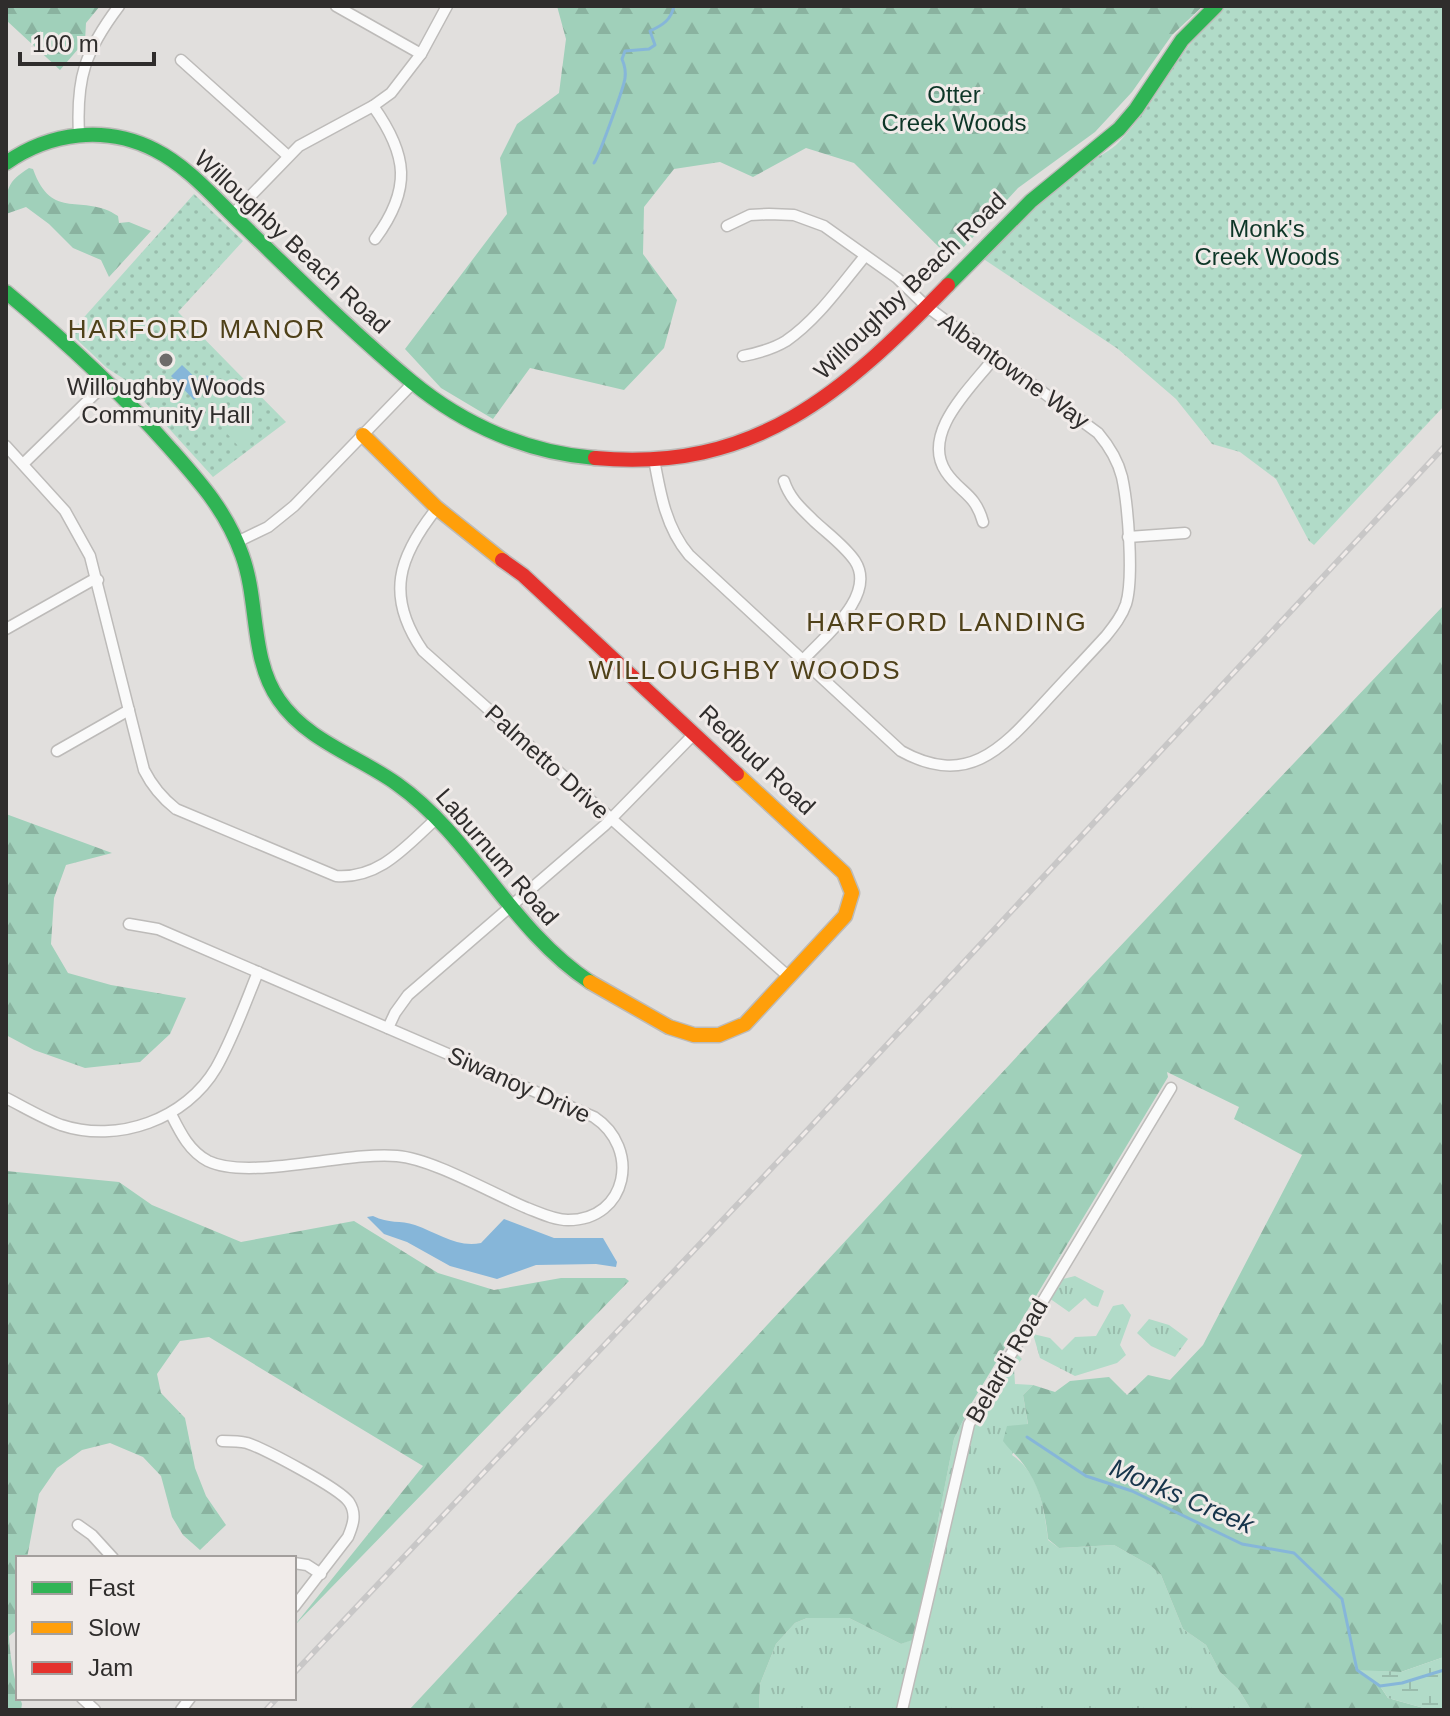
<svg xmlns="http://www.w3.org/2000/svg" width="1450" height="1716" viewBox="0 0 1450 1716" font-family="Arial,sans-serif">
<defs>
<pattern id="grass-tufts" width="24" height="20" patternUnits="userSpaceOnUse" patternTransform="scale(2)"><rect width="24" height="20" fill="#b1dbc8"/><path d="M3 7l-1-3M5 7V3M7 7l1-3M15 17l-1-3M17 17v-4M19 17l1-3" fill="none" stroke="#99bcac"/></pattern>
<pattern id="forest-firs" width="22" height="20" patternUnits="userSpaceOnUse" patternTransform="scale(2)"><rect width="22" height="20" fill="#a0d0ba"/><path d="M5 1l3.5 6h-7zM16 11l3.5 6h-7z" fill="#8ab3a0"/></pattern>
<pattern id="wetland-marsh" width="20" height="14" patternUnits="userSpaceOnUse" patternTransform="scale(2)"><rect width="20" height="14" fill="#b1dbc8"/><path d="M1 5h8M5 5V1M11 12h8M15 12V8" fill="none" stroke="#99bcac"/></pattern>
<pattern id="park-dots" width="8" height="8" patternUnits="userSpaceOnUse" patternTransform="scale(2)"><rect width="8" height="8" fill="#b1dbc8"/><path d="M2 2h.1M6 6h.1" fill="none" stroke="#99bcac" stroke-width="1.8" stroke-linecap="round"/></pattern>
</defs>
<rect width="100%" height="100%" fill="#e1dfdd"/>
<g fill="url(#grass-tufts)">
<polygon points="1075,1276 1104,1291 1098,1307 1092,1305 1085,1298 1069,1312 1049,1298 1063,1279"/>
<polygon points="1123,1304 1131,1315 1120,1345 1126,1355 1117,1363 1075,1376 1040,1358 1033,1334 1050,1338 1062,1350 1075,1337 1096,1336 1113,1306"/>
<polygon points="1149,1319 1169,1325 1188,1339 1175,1357 1151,1346 1137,1333"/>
<path d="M1016,1353L1022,1359L1014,1368L1015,1384L1033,1385L1023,1395L1028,1425L1012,1455C1040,1474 1044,1508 1048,1540L1059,1548L1114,1545L1151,1566L1161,1575L1183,1629L1206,1645L1220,1672L1239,1690L1251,1710H759L760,1684L776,1644L795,1623L807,1618H849L901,1644L915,1638L954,1439L971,1404L978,1411Z"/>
</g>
<g fill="url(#forest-firs)">
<polygon points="6,6 100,6 86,23 85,41 60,70 6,20"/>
<polygon points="557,6 1203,6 1172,35 1132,92 1095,132 1018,188 952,260 854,163 806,148 753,177 720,162 674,169 644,207 643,254 677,300 664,348 624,390 530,368 493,419 441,388 405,349 507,214 500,158 517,124 559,93 566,39"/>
<path d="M29,168L33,169C52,223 83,192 118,216L119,223L129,222L151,231L109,277L101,260L73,248L49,224L26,207L6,214C6,189 7,182 29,168Z"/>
<path d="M1444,605V1657L1401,1672L1359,1671L1380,1686L1388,1698L1431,1710H1251L1239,1690L1220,1672L1206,1645L1183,1629L1161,1575L1151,1566L1114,1545L1059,1548L1048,1539C1045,1512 1041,1488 1024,1465C1018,1456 1010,1451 1003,1441L1007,1426L1028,1424L1023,1395L1033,1385L1055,1392L1070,1381L1109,1377L1127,1395L1148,1375L1170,1380L1203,1345L1302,1155L1234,1119L1239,1107L1167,1072L1168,1077L971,1404L954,1439L915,1639L901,1644L849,1618H807L795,1623L776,1644L760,1684L759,1710H409L1091,977Z"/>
<polygon points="6,814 112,853 66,865 54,898 51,944 68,973 111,985 186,998 170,1034 140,1062 85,1068 34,1050 6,1035"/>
<path d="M6,1171L119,1182L152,1205L241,1242L354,1221L438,1273L494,1290L561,1278H625L629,1281L294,1626L423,1466L209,1337L180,1341L157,1374L161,1393L185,1418L195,1468L206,1496L226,1525L200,1550L183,1535L172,1517L161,1476L143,1457L110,1443L82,1450L57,1468L39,1494L27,1558H18V1629L9,1636C10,1660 15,1683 22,1704L21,1710H6Z"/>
</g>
<polygon fill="url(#wetland-marsh)" points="1444,1657 1444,1710 1431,1710 1388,1698 1380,1686 1357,1670 1401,1672"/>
<g fill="url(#park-dots)">
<path d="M1226,6H1444V406L1314,545L1309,541L1276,479L1240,452L1212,444L1176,399L1118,349L982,258C1017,225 1051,192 1089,163C1098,156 1111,151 1119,142C1160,100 1178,46 1226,6Z"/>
<polygon points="194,194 243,241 178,312 286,422 213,477 124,379 107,368 70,333"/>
</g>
<polygon fill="#b1dbc8" points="231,408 253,433 238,446 216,421"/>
<g fill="#86b6d9">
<polygon points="182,365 200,382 207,375 213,381 194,400 171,376"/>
<path d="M373,1216C389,1224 400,1220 415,1225C438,1233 457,1248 481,1243L504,1219L554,1238H603L617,1262L616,1267L596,1264L536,1265L497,1279L450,1266L407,1242L384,1234L367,1217Z"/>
</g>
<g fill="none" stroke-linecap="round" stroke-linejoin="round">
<g stroke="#86b6d9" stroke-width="3">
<path d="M594,163C599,156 624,87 625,78C626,71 625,66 622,59L625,51L649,49L655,45L650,31C663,25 671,20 674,6"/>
<polyline points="1027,1437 1086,1476 1132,1491 1242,1544 1294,1553 1342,1599 1357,1670 1380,1686 1402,1683 1444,1670"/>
</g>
<defs>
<g id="street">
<polyline points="336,6 421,54"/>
<polyline points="181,60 288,156"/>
<path d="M373,106C408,155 412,189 375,239"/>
<path d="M79,134C76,78 85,51 119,6"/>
<polyline points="232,215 299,146 373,106 391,93 421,54 447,6"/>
<path d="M743,356C758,353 773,349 786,341C817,320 841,285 865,256"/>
<path d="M6,446L65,511L90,556L144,770C152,786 162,798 176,809L336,876C380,879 406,846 436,819"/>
<path d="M654,459C660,493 666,528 689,555L901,751C966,787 1000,751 1043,704C1064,681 1085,659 1106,636C1114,626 1122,616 1126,604C1134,578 1128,505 1122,477C1118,461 1109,446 1098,433L926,306L897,278L824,226L794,215L769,214L750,215L727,226"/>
<polyline points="23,464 108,381"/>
<path d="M784,481C790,499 801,508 814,521C827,533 845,546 855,561C877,595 825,636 804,659"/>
<path d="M437,508C398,557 385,596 423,651L789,977"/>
<path d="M983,522C975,493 960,493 946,472C920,433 972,387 994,358"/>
<polyline points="1128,537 1185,533"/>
<polyline points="237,542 268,527 294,506 413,383"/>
<polyline points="6,629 91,581 98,580"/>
<polyline points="57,751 129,710"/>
<path d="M129,924L158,929L594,1117C641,1148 628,1220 568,1220C554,1220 540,1213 527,1208C491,1193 433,1159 397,1156C347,1151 249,1181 208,1161C189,1151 180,1132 171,1114"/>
<polyline points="388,1028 395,1013 408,995 605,825 695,733"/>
<path d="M6,1098C24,1107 42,1118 61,1125C118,1144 186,1119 216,1068C233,1038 245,1004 258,972"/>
<path d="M222,1441C231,1441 239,1441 247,1443C265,1449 339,1488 349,1502C357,1514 353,1525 348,1537L294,1607"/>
<polyline points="78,1525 92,1535 113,1558"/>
<polyline points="294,1563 307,1565 321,1574"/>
<polyline points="82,1698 95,1710"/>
<polyline points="181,1710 190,1698"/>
<polyline points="902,1710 969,1424 1171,1088"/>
</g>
<g id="fast">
<path d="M6,163C50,132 106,125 155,150C189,167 216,200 243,225C298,278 353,333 412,382C464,425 528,453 595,458"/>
<polyline points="948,285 1031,201 1119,129 1136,109 1182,40 1216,6"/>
<path d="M6,292C64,340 118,389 168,446C199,481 226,510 242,555C259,601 250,659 279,700C307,741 358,756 397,784C473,838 511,930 590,982"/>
</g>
<g id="slow">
<polyline points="363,435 437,508 502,560"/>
<polyline points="590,982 669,1027 694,1035 719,1035 745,1024 845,916 852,893 844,873 737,774"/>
</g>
<g id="jam">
<path d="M595,458C755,473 844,392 948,285"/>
<polyline points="502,560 523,575 737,774"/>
</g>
</defs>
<use href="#street" stroke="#bdbbb9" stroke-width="13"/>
<use href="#fast" stroke="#bdbbb9" stroke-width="17"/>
<use href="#slow" stroke="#bdbbb9" stroke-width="17"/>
<use href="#jam" stroke="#bdbbb9" stroke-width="17"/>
<use href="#street" stroke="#fafafa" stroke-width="10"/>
<use href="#fast" stroke="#30b455" stroke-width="14"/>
<use href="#slow" stroke="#ff9f0a" stroke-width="14"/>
<use href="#jam" stroke="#e5322d" stroke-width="14"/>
<defs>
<g id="rail">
<polyline points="294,1673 787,1152 1444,447"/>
<polyline points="266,1710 277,1698"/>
</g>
</defs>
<use href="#rail" stroke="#c8c7c7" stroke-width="6"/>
<use href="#rail" stroke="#f0ebe9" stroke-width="3" stroke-dasharray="9" stroke-linecap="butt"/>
</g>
<circle fill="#6d6b6a" stroke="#f0ebe9" stroke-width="3" cx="166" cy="360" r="8"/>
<g text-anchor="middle" stroke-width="6" stroke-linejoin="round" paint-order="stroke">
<g font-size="24" fill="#0d3627" stroke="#f0ebe9">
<text x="954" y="103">Otter<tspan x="954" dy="28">Creek Woods</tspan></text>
<text x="1267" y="237">Monk's<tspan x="1267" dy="28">Creek Woods</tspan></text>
</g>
<g font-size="24" fill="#2f2d2c" stroke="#f0ebe9">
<text transform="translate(292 242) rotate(43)" y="8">Willoughby Beach Road</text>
<text transform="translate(910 286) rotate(-44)" y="8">Willoughby Beach Road</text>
<text transform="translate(1014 371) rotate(36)" y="8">Albantowne Way</text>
<text transform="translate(757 760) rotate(43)" y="8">Redbud Road</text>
<text transform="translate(547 762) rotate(42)" y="8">Palmetto Drive</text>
<text transform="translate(497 857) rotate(49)" y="8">Laburnum Road</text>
<text transform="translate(519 1085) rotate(24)" y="8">Siwanoy Drive</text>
<text transform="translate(1007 1361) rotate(-60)" y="8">Belardi Road</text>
</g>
<g font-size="24" fill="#2f2d2c" stroke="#f0ebe9">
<text x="166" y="395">Willoughby Woods<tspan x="166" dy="28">Community Hall</tspan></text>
</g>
<g font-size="26" letter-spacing="2" fill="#4f4119" stroke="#f0ebe9">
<text x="197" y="338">HARFORD MANOR</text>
<text x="947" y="631">HARFORD LANDING</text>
<text x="745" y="679">WILLOUGHBY WOODS</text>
</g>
<g font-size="26" font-style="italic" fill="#17354b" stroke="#f0ebe9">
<text transform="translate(1182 1496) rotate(23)" y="9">Monks Creek</text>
</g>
</g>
<rect width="1450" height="1716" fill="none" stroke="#2f2d2c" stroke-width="16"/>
<rect x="16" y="1556" width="280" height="144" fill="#f0ebe9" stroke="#a39f9d" stroke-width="2"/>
<rect x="32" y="1582" width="40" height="12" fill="#30b455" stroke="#a39f9d" stroke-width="2"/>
<text x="88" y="1596" font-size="24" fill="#2f2d2c">Fast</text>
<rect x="32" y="1622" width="40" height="12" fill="#ff9f0a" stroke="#a39f9d" stroke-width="2"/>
<text x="88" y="1636" font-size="24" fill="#2f2d2c">Slow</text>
<rect x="32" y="1662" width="40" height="12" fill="#e5322d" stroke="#a39f9d" stroke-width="2"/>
<text x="88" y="1676" font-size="24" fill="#2f2d2c">Jam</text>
<path d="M20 52v12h134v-12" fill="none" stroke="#2f2d2c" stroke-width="4"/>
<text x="32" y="52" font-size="24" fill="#2f2d2c" stroke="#f0ebe9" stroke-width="6" paint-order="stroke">100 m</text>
</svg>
